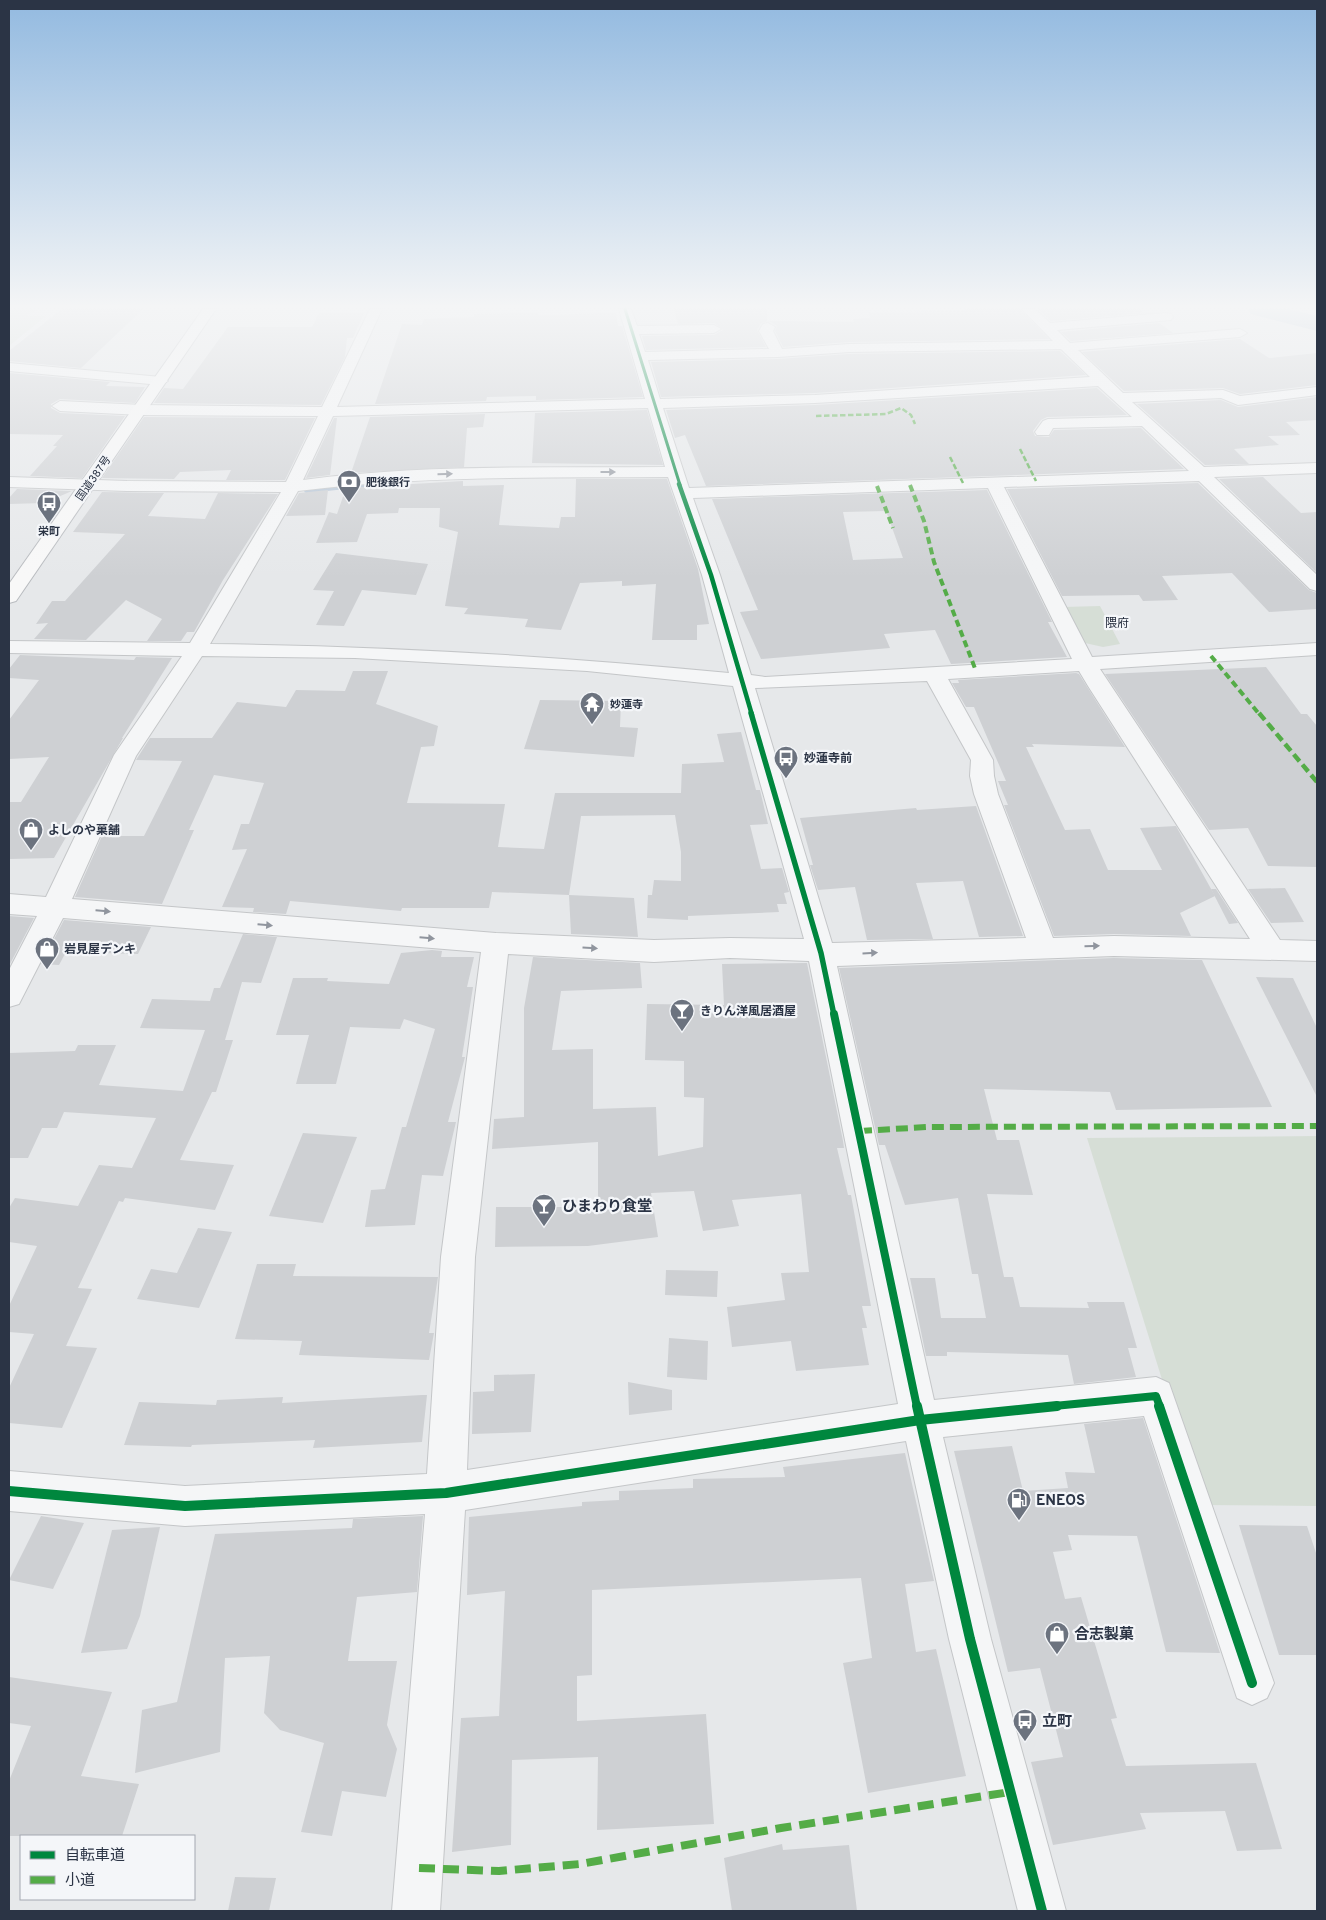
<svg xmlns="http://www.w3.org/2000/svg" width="1326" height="1920" viewBox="0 0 1326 1920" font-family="Overpass,'Noto Sans JP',sans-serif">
<rect width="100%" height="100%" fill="#e6e8ea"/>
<g fill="#d6ded6">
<polygon points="9,309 36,309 27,316 46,316 9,346"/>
<polygon points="1100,606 1120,644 1103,647 1085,643 1063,607"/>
<polygon points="1317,1136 1317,1506 1201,1505 1087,1138"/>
</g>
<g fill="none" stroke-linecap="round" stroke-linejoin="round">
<polyline stroke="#b4c4d5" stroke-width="4.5" points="353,485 384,482"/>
<polyline stroke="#b4c4d5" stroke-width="6" points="307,490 365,484"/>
<polygon fill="#b4c4d5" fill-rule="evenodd" points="1248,309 1289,309 1317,316 1317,331 1251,314"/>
</g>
<g fill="#ced0d3" fill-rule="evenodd">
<polygon points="62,309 143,309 81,368 9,361 9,351"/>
<polygon points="674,309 767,309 767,321 761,323 757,330 766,347 646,350 642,336 714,335 723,330 714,323 678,324"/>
<polygon points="965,309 1020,309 1049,339 849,342 783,347 775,331 777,326 769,321 854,322 853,319 871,318 868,312 966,311"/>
<polygon points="1038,309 1140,309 1145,313 1051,321"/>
<polygon points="319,313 364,313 353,338 347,338 345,357 321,405 154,403 164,388 183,389 228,327 312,327"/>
<polygon points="538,313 538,315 616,313 618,326 622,326 643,397 536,400 536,396 487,397 486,401 375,404 402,324 422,325 424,319 474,317 474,314"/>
<polygon points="1159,323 1173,333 1071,341 1061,332"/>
<polygon points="1240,339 1269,358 1317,353 1317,385 1240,394 1223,388 1124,391 1082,352"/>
<polygon points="1060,351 1086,375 815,393 661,397 651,362 778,359 849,354"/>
<polygon points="9,373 110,382 106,386 145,387 135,403 60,399 51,404 51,408 60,413 125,416 82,478 30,476 57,446 53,446 63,435 9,434"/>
<polygon points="1097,388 1127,415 1047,417 1041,420 1033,431 1035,436 1049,437 1054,430 1141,428 1184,469 706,486 685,435 675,438 666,410 815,405"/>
<polygon points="1317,397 1317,420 1286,422 1300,435 1268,436 1279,445 1234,449 1249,464 1205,465 1137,404 1221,400 1238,407"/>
<polygon points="647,410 663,465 532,463 535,413"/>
<polygon points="485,414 483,427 467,428 464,467 351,473 370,417"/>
<polygon points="144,417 315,418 285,480 226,480 231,470 180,472 174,479 102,478"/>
<polygon points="334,418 337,418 330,475 306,478"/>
<polygon points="1263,477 1301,513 1317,512 1317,573 1219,479"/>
<polygon points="576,479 667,479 698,569 709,624 697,625 697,640 652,640 656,584 622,586 622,581 580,583 561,630 525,627 528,619 464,614 468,608 445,606 458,532 439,527 440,508 399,508 398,513 367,514 357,542 316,543 329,512 337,514 346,488 463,481 463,486 504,485 499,525 559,528 561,517 575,517"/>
<polygon points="1198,483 1309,590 1317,593 1317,609 1269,612 1232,573 1162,576 1178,600 1143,601 1139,595 1062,596 1007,489"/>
<polygon points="17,489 72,491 44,503 9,504 9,498"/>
<polygon points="328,490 325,515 286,516 299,493"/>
<path d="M987,490L1052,622H1048L1067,657L951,664L935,630L884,634L890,648L761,659L740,612L758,610L712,499ZM886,511L903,558L853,560L843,512Z"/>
<polygon points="102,492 164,493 148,516 205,519 218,493 278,494 223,580 194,632 187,632 181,641 147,641 162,619 126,600 86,640 34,639 48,623 36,624 52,601 65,601 125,534 73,532"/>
<polygon points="336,553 428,564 416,595 362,590 344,626 316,625 334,591 313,590"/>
<polygon points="20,655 134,660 136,657 172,658 122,738 123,738 54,858 9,859 9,802 21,802 49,757 9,759 9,720 39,680 9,678 9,669"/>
<polygon points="1266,667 1301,714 1307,714 1317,726 1317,867 1268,866 1248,828 1209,830 1105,674"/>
<polygon points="353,671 388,671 376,704 438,726 434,746 421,747 407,803 505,804 498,847 544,849 555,793 681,793 682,764 724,762 717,734 741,732 756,790 760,790 768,824 750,825 761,869 782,868 789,892 784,893 787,904 777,904 779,912 688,916 688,920 647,918 648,895 652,895 654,880 681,881 681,852 675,815 581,816 569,895 492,892 489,908 402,908 401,911 290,901 286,914 253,912 254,908 222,907 247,849 232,850 241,824 249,824 264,783 214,775 189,830 194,830 162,904 75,897 102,836 144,836 182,761 136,760 150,738 212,738 237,702 286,707 296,690 345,691"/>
<polygon points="1076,673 1079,674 1125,747 1032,744 1034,747 1026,747 1065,830 1090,829 1108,870 1162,870 1140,828 1176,826 1215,896 1180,913 1191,936 1114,934 1054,936 1004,805 1008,805 998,781 1006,781 974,707 966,707 952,683 959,683 958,680"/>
<polygon points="540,700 621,701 620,727 638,728 634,757 524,749"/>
<polygon points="976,806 1023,936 979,937 963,881 916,883 933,939 867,940 855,887 818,890 810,865 813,865 800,818 916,808 917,810"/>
<polygon points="1285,888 1304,922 1271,923 1248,889"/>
<polygon points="1211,889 1216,889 1238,923 1229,924"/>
<polygon points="569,895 634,898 638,937 571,934"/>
<polygon points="9,916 34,918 10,964 9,964"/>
<polygon points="64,920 151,927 138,954 66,952 59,965 41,964"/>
<polygon points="243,934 277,937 261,983 242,982 225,1040 233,1040 216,1092 212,1092 180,1160 234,1165 215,1210 125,1198 123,1202 119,1201 78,1288 92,1289 66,1346 97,1348 62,1428 9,1423 9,1388 34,1334 9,1332 9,1306 37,1246 9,1242 9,1208 15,1198 78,1206 99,1165 132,1168 156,1118 64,1112 57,1128 42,1128 28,1158 9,1158 9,1053 75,1051 78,1045 116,1045 99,1085 183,1091 205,1030 140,1028 152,999 210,1001 214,988 220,988"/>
<polygon points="432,950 442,951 441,957 474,957 467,987 473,987 462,1057 465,1057 448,1122 456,1122 443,1176 422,1175 415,1225 365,1227 371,1190 385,1189 402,1127 406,1127 435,1029 404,1019 400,1029 350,1027 336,1084 296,1084 309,1035 276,1035 293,978 328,978 327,981 389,984 401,953"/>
<polygon points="533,957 640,963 642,988 561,991 552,1050 593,1049 593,1109 656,1107 658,1156 703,1147 704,1098 684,1097 684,1061 645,1060 647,1004 724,1005 722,964 807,963 843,1141 844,1148 837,1148 848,1195 851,1195 871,1306 862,1306 867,1328 862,1328 869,1365 796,1371 791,1341 732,1347 727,1307 785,1300 781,1273 809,1272 801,1194 732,1200 739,1226 703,1231 694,1191 651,1193 658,1237 588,1246 495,1247 496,1207 598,1207 598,1142 492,1149 494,1119 524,1117 524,1008"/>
<polygon points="1114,958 1202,960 1272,1107 1116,1110 1110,1092 984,1089 997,1140 1019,1140 1033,1195 987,1194 1004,1277 1013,1277 1020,1307 1089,1308 1087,1302 1124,1302 1137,1348 1128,1348 1136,1377 1074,1384 1068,1355 947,1352 947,1356 926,1356 910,1278 935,1278 941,1318 986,1318 978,1274 972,1274 958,1198 905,1205 885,1145 879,1145 839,968"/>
<polygon points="1256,977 1293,978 1317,1028 1317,1097"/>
<polygon points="303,1133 357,1137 323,1223 269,1216"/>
<polygon points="198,1228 232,1232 199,1308 137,1299 151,1269 177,1273"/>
<polygon points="257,1264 296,1264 293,1276 438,1277 429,1333 434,1333 429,1360 299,1355 302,1341 235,1339"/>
<polygon points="666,1270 718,1271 717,1297 665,1295"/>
<polygon points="669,1338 708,1341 707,1380 667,1377"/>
<polygon points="535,1374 531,1432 472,1434 473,1392 494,1391 494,1375"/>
<polygon points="628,1382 672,1390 672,1410 629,1415"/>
<polygon points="422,1395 427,1395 422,1442 313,1448 315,1440 192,1445 191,1447 124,1445 139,1402 216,1405 217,1400 283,1397 282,1403"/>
<polygon points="1143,1418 1220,1653 1166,1652 1137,1536 1068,1535 1072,1550 1053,1552 1065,1599 1081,1597 1117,1718 1111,1719 1126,1766 1256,1763 1282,1849 1237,1851 1225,1811 1140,1813 1146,1829 1053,1845 1031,1762 1063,1757 1040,1668 1008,1672 954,1451 1012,1446 1023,1491 1068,1488 1065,1472 1095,1473 1084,1424"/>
<polygon points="905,1453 934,1581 905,1584 916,1652 936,1649 966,1776 868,1793 843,1663 872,1658 861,1578 592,1590 592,1675 577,1676 577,1721 706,1714 714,1824 597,1830 598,1757 512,1760 511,1845 452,1852 461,1718 499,1716 505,1591 467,1595 469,1517 582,1506 582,1502 619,1500 619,1491 693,1488 693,1479 785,1477 783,1467"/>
<polygon points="41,1516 84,1523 53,1589 9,1580"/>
<polygon points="423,1516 417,1592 357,1597 348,1661 397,1661 387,1725 397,1749 386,1797 342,1791 332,1836 301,1832 324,1743 280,1730 264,1713 270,1656 225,1658 220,1752 135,1773 142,1710 177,1702 215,1534 352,1528 353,1519"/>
<polygon points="1239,1525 1307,1526 1317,1556 1317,1655 1279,1655"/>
<polygon points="160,1527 140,1616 127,1649 81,1653 112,1530"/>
<polygon points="9,1677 112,1692 81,1776 139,1784 122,1836 9,1836 9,1781 31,1726 9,1723"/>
<polygon points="782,1844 783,1850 849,1845 857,1911 732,1911 724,1858"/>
<polygon points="235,1877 276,1878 269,1911 228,1911"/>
</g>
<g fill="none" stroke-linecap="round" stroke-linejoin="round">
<defs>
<g id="minor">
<path d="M370,309H382L337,407L645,399L619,309H631L637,326L714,325L721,329L714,333L639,334L645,352L769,349L759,331L763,324L768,323L775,327L773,331L782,349L849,344L1053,341L1022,309H1035L1050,323L1166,313L1171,314L1173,317L1171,320L1057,330L1070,343L1240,329L1247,333L1240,337L1078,350L1123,393L1223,390L1240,396L1317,387V395L1238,405L1221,398L1132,402L1204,467L1317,463V473L1214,477L1317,575V591L1310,589L1199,481L1004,487L1092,657L1317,643V655L1100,669L1280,940L1317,941V961L1114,956L837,966L934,1400L1156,1377L1169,1383L1274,1683L1267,1698L1252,1705L1237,1698L1144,1416L943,1437L991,1639L1066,1911H1018L949,1639L906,1441L465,1510L440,1911H392L425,1514L185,1526L9,1511V1471L185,1486L427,1474L441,1257L481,952L63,918L19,1004L9,1007V970L37,916L9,914V894L46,897L114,755L182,656L9,653V641L190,643L281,492L127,491L9,487V477L127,481L286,482L318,416L142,415L60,411L52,406L60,401L142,405L322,407ZM1061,349L1090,377L815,395L660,399L648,360L778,357L849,352ZM1098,386L1132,417L1048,419L1043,421L1035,432L1037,435H1049L1053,428L1142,426L1189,471L689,488L663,408L815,403ZM648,408L665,467C545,468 423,464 303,480L333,416ZM668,477L702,575L729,673C556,656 384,646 210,644L298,491C421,475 545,478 668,477ZM988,488L1072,659L765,677L751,675L720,575L693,498ZM202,656L355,658L587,671L733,686L804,939L730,938L654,940L496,933L72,899L136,756ZM1079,671L1088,686L1250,939L1114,936L1053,938L998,794L994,776L993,760L948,679ZM927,681L971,760L970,776L974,794L1026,938L832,943L755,688ZM508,954L654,962L730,958L809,961L898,1404L467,1470L475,1257Z"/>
<polygon points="9,363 161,377 168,381 161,385 9,371"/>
</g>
<polygon id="highway" points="203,309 216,309 16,601 9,603 9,584"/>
</defs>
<use href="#minor" stroke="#c4c6c8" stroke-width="2"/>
<use href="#highway" stroke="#b8bbbf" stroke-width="2"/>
<use href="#minor" fill="#f5f6f7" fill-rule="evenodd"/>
<use href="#highway" fill="#f8f8f8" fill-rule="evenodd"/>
<g stroke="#54ac47" stroke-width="2.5" stroke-dasharray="5.5 2.5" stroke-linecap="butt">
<polyline points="816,416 886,414 901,408 911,415 915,424"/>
<polyline points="1020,449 1036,481"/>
<polyline points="950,457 963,483"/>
</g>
<g stroke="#54ac47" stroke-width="4" stroke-dasharray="7 4" stroke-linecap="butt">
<polyline points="910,485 924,521 934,562 976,671"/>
<polyline points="877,486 893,528"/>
<polyline points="1211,656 1260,715"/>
</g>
<polyline stroke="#54ac47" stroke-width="4.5" stroke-dasharray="9 4.5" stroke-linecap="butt" points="1259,713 1317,782"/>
<polyline stroke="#54ac47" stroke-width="6" stroke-dasharray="12 6" stroke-linecap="butt" points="860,1131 927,1127 1317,1126"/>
<polyline stroke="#54ac47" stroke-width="8" stroke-dasharray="16 8" stroke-linecap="butt" points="419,1868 499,1871 580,1864 781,1828 1010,1792"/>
<defs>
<polyline id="cycleway-far4" points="625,309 680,485"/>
<polyline id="cycleway-far3" points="679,484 711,575 752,715"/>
<polyline id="cycleway-far2" points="751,713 821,953 834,1015"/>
<g id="cycleway-far1">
<polyline points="834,1014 917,1407"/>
<polyline points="1044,1407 1156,1396 1160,1407"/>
</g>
<g id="cycleway">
<polyline points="917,1406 970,1639 1042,1911"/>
<polyline points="1159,1406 1252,1683"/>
<polyline points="9,1491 185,1506 446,1493 920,1420 1057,1406"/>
</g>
</defs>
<use href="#cycleway-far4" stroke="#f4f6f9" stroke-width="5"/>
<use href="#cycleway-far3" stroke="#f4f6f9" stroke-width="6"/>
<use href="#cycleway-far2" stroke="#f4f6f9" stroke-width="9"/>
<use href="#cycleway-far1" stroke="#f4f6f9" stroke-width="11"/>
<use href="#cycleway" stroke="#f4f6f9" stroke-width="13"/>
<use href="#cycleway-far4" stroke="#00873e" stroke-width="3"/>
<use href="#cycleway-far3" stroke="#00873e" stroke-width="4.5"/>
<use href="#cycleway-far2" stroke="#00873e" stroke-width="5.5"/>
<use href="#cycleway-far1" stroke="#00873e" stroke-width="8"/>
<use href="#cycleway" stroke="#00873e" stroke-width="10"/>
</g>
<defs><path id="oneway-solid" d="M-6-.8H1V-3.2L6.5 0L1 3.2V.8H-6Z" transform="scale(1.25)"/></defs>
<g fill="#90959e">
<use href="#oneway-solid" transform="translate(608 472)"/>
<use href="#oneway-solid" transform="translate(445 474) rotate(-1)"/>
<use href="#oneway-solid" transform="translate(103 911) rotate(5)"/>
<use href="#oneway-solid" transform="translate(265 925) rotate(5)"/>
<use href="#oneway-solid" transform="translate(427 938) rotate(5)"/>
<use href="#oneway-solid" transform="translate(1092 946) rotate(-1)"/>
<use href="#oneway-solid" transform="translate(590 948) rotate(3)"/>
<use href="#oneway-solid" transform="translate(870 953) rotate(-3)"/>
</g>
<linearGradient id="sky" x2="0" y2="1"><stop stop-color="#93bae0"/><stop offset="0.53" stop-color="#f4f5f6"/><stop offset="1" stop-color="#f4f5f6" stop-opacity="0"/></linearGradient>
<rect width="1326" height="578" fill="url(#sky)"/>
<defs>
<symbol id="bank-pin" viewBox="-11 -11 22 30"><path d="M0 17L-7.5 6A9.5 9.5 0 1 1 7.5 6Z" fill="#6c737f" stroke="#f4f6f9"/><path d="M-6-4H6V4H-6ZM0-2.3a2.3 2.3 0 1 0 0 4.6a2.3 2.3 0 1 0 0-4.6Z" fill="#fff"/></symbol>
<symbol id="bus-pin" viewBox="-11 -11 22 30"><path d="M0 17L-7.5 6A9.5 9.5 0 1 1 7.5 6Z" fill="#6c737f" stroke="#f4f6f9"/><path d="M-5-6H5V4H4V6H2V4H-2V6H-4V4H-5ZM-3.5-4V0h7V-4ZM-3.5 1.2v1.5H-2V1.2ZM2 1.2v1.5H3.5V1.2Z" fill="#fff"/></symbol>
<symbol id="temple-pin" viewBox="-11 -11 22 30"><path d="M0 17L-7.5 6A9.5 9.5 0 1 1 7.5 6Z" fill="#6c737f" stroke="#f4f6f9"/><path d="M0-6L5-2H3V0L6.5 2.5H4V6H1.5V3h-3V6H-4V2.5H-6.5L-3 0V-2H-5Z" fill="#fff"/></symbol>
<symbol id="shop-pin" viewBox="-11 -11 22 30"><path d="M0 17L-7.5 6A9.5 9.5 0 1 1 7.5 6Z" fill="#6c737f" stroke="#f4f6f9"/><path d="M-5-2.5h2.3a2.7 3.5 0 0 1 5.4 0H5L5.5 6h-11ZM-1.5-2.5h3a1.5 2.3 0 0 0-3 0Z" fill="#fff"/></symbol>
<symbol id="bar-pin" viewBox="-11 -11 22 30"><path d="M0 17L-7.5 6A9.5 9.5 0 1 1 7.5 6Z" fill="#6c737f" stroke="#f4f6f9"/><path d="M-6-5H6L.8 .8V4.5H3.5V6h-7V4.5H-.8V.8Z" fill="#fff"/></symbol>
<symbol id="fuel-pin" viewBox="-11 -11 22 30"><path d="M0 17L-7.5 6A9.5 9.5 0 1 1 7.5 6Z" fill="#6c737f" stroke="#f4f6f9"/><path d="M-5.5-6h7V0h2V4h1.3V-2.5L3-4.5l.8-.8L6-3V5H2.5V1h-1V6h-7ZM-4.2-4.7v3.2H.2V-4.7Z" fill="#fff"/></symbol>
</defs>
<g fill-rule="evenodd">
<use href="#bank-pin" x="335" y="468" width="28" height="38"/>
<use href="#bus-pin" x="35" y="489" width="28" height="38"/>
<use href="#temple-pin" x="578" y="690" width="28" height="38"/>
<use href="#bus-pin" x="772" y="744" width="28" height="38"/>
<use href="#shop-pin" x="17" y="816" width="28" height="38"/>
<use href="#shop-pin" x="33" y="935" width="28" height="38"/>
<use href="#bar-pin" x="668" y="997" width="28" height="38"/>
<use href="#bar-pin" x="530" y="1192" width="28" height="38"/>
<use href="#fuel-pin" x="1005" y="1486" width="28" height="38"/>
<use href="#shop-pin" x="1043" y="1620" width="28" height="38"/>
<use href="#bus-pin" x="1011" y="1707" width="28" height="38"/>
</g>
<g text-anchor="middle" stroke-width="4.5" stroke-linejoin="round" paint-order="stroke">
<g font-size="11" fill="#2b3445" stroke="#f4f6f9">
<text transform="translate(93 478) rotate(-55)" y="4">国道387号</text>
</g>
<g font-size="11" font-weight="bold" fill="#2b3445" stroke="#f4f6f9" text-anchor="start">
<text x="366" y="486">肥後銀行</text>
<text x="49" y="535" text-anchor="middle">栄町</text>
<text x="610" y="708">妙蓮寺</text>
</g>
<g font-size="12" fill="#1d2536" stroke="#f4f6f9">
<text x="1117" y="627">隈府</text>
</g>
<g font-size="12" font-weight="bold" fill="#2b3445" stroke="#f4f6f9" text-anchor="start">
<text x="804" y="762">妙蓮寺前</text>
<text x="48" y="834">よしのや菓舗</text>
<text x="64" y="953">岩見屋デンキ</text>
<text x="700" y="1015">きりん洋風居酒屋</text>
</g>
<g font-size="15" font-weight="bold" fill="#2b3445" stroke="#f4f6f9" text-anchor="start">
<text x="562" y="1211">ひまわり食堂</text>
<text x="1036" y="1505">ENEOS</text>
<text x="1074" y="1639">合志製菓</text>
<text x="1042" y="1726">立町</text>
</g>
</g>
<rect width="1326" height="1920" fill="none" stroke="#2b3445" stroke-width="20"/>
<rect x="20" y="1835" width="175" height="65" fill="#f4f6f9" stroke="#a4a8b1"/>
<rect x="30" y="1851" width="25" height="8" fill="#00873e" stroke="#a4a8b1"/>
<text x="65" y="1860" font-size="15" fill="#2b3445">自転車道</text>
<rect x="30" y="1876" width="25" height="8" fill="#54ac47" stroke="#a4a8b1"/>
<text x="65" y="1885" font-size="15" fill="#2b3445">小道</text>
</svg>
